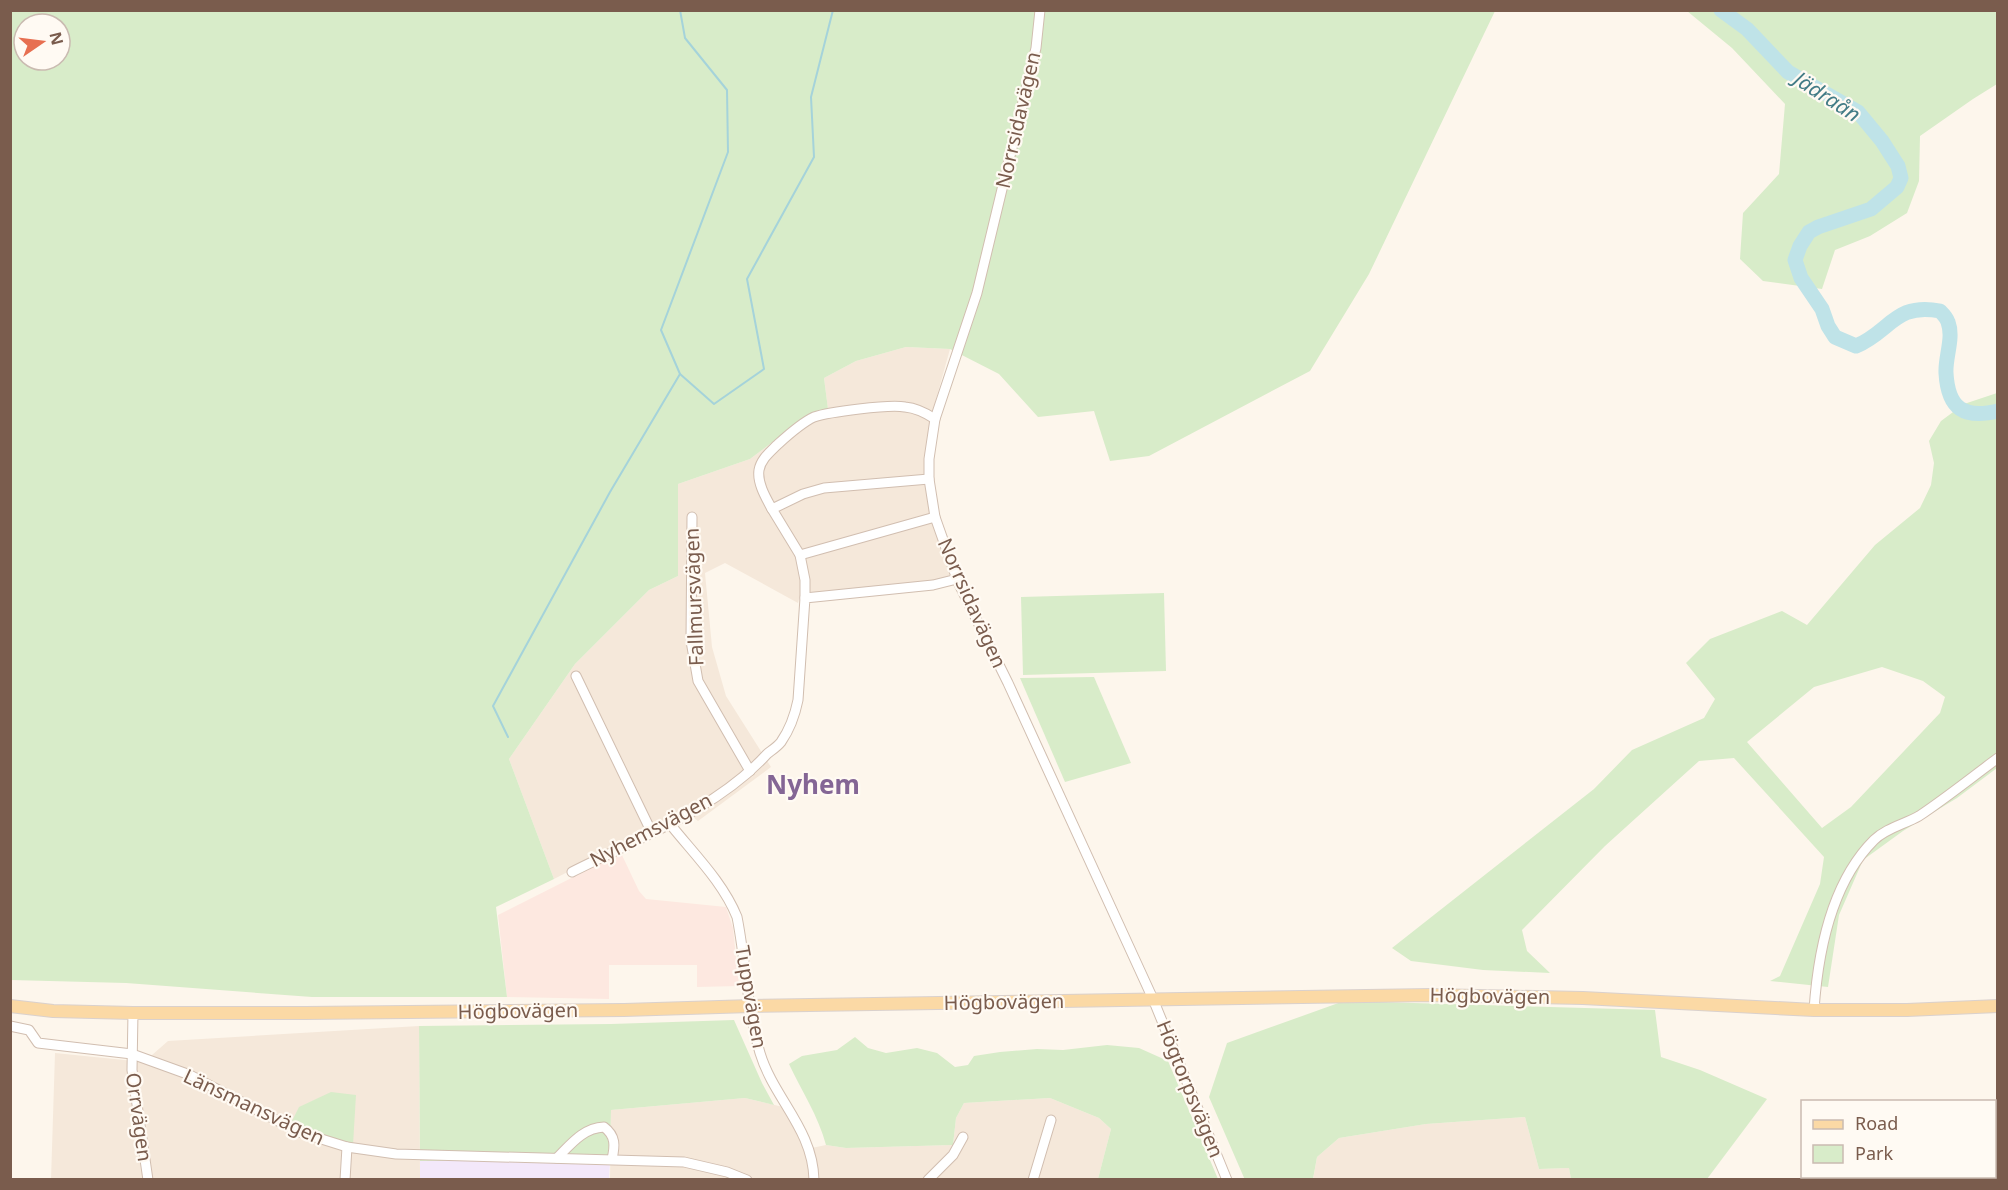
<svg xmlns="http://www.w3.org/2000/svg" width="2008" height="1190" viewBox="0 0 2008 1190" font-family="'Noto Sans',sans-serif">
<rect width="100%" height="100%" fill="#fdf6ec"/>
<g fill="#f5e8da">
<polygon points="906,347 950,349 935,403 925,458 951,575 932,582 843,590 800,596 798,603 725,563 705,573 712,647 726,696 771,767 698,821 685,811 554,879 509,759 575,664 649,590 678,576 678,484 750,459 808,415 828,409 824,378 856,361"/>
<polygon points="419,1026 420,1179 51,1180 55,1053 144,1062 168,1041"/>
<polygon points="745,1098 783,1107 807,1149 826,1145 846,1148 953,1145 956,1118 964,1103 1050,1098 1099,1118 1111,1129 1098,1179 610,1180 611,1110"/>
<polygon points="1525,1117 1539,1169 1569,1168 1571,1179 1313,1180 1317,1157 1339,1138 1426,1124"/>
</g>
<polygon fill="#fde8e0" points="621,853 639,891 646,899 726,907 733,928 739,986 697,987 697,965 609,965 609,999 507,997 498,915"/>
<polygon fill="#f3e8fa" points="521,1160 610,1163 609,1179 420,1179 420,1161"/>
<g fill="#d8ecc9" fill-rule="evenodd">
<path d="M11,11H1495L1369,274L1310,371L1149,456L1110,461L1094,411L1038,417L999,374L950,349L906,347L856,361L824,378L828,409L808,415L750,459L678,484V576L649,590L575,664L509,759L554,879L496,907L507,997H312L126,983L11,980ZM24,24H60V60H24Z"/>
<polygon points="1687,11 1997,11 1997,84 1973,99 1920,136 1919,181 1907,213 1870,236 1835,250 1822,289 1763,281 1740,259 1743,213 1779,174 1785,104 1732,48"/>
<path d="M1997,393V768L1957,798L1903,831L1863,860L1839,915L1828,987L1770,981L1780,976L1820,884L1824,857L1734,758L1699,761L1605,846L1522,930L1527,951L1550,973L1483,970L1411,961L1392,948L1594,789L1632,750L1704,718L1715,699L1686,663L1710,639L1782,611L1807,625L1875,545L1920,508L1931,485L1934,463L1929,441L1941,421L1964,404ZM1882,667L1923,681L1945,697L1940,713L1851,807L1822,828L1747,742L1814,687Z"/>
<polygon points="1164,593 1166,671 1023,675 1021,597"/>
<polygon points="1094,677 1131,763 1065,782 1020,678"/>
<polygon points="1344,1001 1655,1010 1661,1057 1700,1070 1767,1099 1707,1179 1571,1179 1569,1168 1539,1169 1525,1117 1426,1124 1339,1138 1317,1157 1313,1179 1245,1180 1209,1097 1227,1043"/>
<polygon points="734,1020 762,1083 774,1105 745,1098 611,1110 610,1163 521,1160 420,1161 419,1026 611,1024"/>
<path d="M855,1037L868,1048L886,1053L917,1048L937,1053L955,1067L968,1065L974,1056L1000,1052L1037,1049L1063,1050L1107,1045L1139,1048L1168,1061L1218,1179H1098L1111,1129L1099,1118L1050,1098L964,1103L956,1118L953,1145L846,1148L826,1145C818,1115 802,1092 789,1064L802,1056L837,1050Z"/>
<polygon points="331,1092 356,1095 353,1145 291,1123 299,1107"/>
</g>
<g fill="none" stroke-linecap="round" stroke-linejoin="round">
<g stroke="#a5d3da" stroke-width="2">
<polyline points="680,374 714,404 764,369 747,279 814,157 811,97 833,10"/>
<polyline points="508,737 493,706 610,492 680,374 661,330 728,152 727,90 685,38 680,10"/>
</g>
<path stroke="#bfe3e8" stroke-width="15" d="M1721,10L1747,29L1788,72L1858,112L1882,141L1898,166L1901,178L1897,187L1871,209L1818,227L1809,232L1800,246L1795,260L1801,278L1822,309L1828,326L1835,337L1856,346C1890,332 1895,302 1940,311C1943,314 1947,319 1948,322C1954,338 1945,357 1946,373C1948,409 1964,419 1998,411"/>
<defs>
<g id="minor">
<polyline points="1040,10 1036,48 977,293 935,419 929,459 929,479 935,517 958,582 1008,683 1153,999 1227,1180"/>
<path d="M772,509C766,498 757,483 759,470C761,459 770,452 777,445C788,435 801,423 814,417C829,412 889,404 905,407C916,408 926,413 935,419"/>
<polyline points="692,517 691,641 698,681 750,771"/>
<polyline points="800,555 935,517"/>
<polyline points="805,598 805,580 800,555 772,509 803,494 824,488 929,479"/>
<polyline points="576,676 652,833"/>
<path d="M670,824C693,853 723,882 737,917C746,962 747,1009 760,1053C774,1099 813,1129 814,1180"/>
<path d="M572,872C637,839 717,809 767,754C772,750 777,747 781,742C790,729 795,715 798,700L805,598L933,585L957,579"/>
<path d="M1814,1010C1818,951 1831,883 1874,840C1886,828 1905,824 1919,816C1946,798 1972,777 1998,758"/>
<polyline points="133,1013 132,1070 148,1180"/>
<polyline points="10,1026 29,1030 38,1043 132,1054 190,1075 299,1132 347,1147 396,1154 684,1162 727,1172 747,1180"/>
<path d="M557,1158C571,1144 583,1128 604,1127C616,1136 615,1146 612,1159"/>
<polyline points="345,1180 347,1147"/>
<polyline points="928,1180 953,1155 963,1137"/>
<polyline points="1033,1180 1051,1120"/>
</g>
<polyline id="major" points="10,1006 53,1011 133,1013 305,1013 624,1010 751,1006 1430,995 1583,998 1814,1010 1907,1010 1998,1006"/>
</defs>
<use href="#minor" stroke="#d1beb0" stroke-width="11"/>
<use href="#major" stroke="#dad1cd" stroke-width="14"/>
<use href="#minor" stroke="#fff" stroke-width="9"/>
<use href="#major" stroke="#fbd9a5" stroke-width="12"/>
</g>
<g text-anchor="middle" stroke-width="4.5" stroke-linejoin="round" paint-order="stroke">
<g font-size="20" fill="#7a5c4d" stroke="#fffaf3">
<text transform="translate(1018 120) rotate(-77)" y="7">Norrsidavägen</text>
<text transform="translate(694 597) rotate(-92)" y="7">Fallmursvägen</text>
<text transform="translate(972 603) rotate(66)" y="7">Norrsidavägen</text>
<text transform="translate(651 830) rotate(-28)" y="7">Nyhemsvägen</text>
<text transform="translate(1490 996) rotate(1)" y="7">Högbovägen</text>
<text transform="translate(751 997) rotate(80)" y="7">Tuppvägen</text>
<text transform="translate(1004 1002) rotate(-1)" y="7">Högbovägen</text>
<text transform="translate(518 1011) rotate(-1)" y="7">Högbovägen</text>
<text transform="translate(1190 1089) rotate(68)" y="7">Högtorpsvägen</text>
<text transform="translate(254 1107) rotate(25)" y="7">Länsmansvägen</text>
<text transform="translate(139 1117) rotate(82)" y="7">Orrvägen</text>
</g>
<g font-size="21" font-style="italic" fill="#437c86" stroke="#fffaf3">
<text transform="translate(1827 97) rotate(33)" y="7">Jädraån</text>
</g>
<g font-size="26" font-weight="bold" fill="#846695" stroke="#fffaf3">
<text x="813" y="794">Nyhem</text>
</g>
</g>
<rect width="2008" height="1190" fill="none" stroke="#7a5c4d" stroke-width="24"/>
<rect x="1801" y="1100" width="195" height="78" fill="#fffaf3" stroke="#cabbb1" stroke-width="1.5"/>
<rect x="1813" y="1120" width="30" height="9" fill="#fbd9a5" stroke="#cabbb1" stroke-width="1.5"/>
<text x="1855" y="1130" font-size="18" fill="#7a5c4d">Road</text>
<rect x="1813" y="1145" width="30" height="18" fill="#d8ecc9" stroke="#cabbb1" stroke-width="1.5"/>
<text x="1855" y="1160" font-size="18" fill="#7a5c4d">Park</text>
<g transform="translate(42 42) rotate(76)"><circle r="28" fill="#fffaf3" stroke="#cabbb1" stroke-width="1.5"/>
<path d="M0-4.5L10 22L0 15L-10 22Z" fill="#e76f51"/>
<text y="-9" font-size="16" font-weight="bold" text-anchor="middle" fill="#7a5c4d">N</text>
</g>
</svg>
